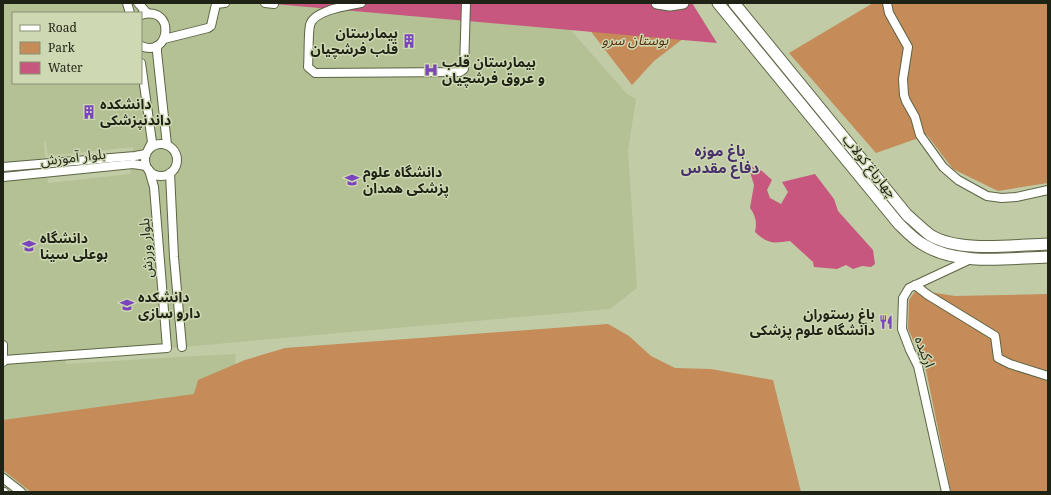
<svg xmlns="http://www.w3.org/2000/svg" width="1051" height="495" viewBox="0 0 1051 495" font-family="'Noto Serif','Noto Sans Arabic',serif">
<rect width="100%" height="100%" fill="#c1cba6"/>
<path fill="#b4c195" fill-rule="evenodd" d="M3,3H547L627,94L636,99L628,150L637,288L610,309L182,347L65,355L66,364L194,356L236,354L232,400L80,492H3ZM13,13H141V51L144,57L141,83H13ZM46,142L48,156L133,147L130,174L48,183L44,143Z"/>
<g fill="#c58b59">
<polygon points="569,3 684,38 654,61 632,85"/>
<polygon points="873,3 1048,3 1048,183 998,191 953,169 927,135 876,153 789,53"/>
<polygon points="916,290 955,296 1048,294 1048,492 951,492 925,365 908,329 909,300"/>
<polygon points="608,324 629,336 651,356 675,368 711,369 773,380 801,492 31,492 3,470 3,420 194,394 198,380 245,360 285,348"/>
</g>
<g fill="#c7577e">
<polygon points="274,3 692,3 717,43 274,4"/>
<path d="M748,165L762,171L772,180L767,190L770,198L781,204L788,192L782,182L815,174L834,199L838,211L873,250L875,264L871,267L862,266L853,269L846,265L837,269L814,267L813,262L790,241C773,243 769,245 755,232C757,223 756,216 750,208L754,185Z"/>
</g>
<g fill="none" stroke-linecap="round" stroke-linejoin="round">
<defs>
<g id="street">
<polyline points="127,3 130,13"/>
<polyline points="138,3 147,13"/>
<polyline points="265,3 274,4"/>
<path d="M361,3C347,6 314,10 310,25C308,35 309,56 308,67L315,73L460,72L464,69L466,3"/>
<polyline points="887,3 889,13 908,47 903,79 904,95 906,101 915,117 920,135 943,167 958,180 987,196 1002,198 1016,197 1048,190"/>
<path d="M141,15C176,4 171,59 141,46"/>
<polyline points="164,39 208,28 211,26 216,4 225,3"/>
<polyline points="157,46 157,52 167,145"/>
<polyline points="141,63 152,142 148,150"/>
<circle cx="161" cy="160" r="16"/>
<polyline points="3,167 135,156 146,154"/>
<polyline points="170,173 174,257 182,347"/>
<polyline points="3,177 133,164 146,166"/>
<polyline points="915,285 928,295 995,336 998,358 1010,364 1048,376"/>
<polyline points="3,345 3,362"/>
<polyline points="4,360 167,348 154,187 149,170"/>
<polyline points="3,478 21,492"/>
<polyline points="3,492 4,492"/>
<polyline points="946,492 918,366 910,350 902,329 903,298 909,288 971,259"/>
</g>
<g id="secondary">
<polyline points="657,3 670,5 683,3"/>
<path d="M718,3L898,223C906,231 914,240 924,245C958,266 1009,258 1048,257"/>
<path d="M734,3L907,215C914,221 922,229 930,235C959,253 1014,245 1048,244"/>
</g>
</defs>
<use href="#street" stroke="#5c6544" stroke-width="10"/>
<use href="#secondary" stroke="#5c6544" stroke-width="13"/>
<use href="#street" stroke="#fff" stroke-width="8"/>
<use href="#secondary" stroke="#fff" stroke-width="11"/>
</g>
<defs>
<symbol id="building-bare" viewBox="-9 -9 18 18"><path d="M-4-6H4V6H1V3H-1V6H-4ZM-2.5-4.3h1.7v1.8h-1.7ZM.8-4.3h1.7v1.8H.8ZM-2.5-1h1.7V.8h-1.7ZM.8-1h1.7V.8H.8Z" fill="#7a45bc" stroke="#ced8b3" stroke-width="2.5" paint-order="stroke"/></symbol>
<symbol id="hospital-bare" viewBox="-9 -9 18 18"><path d="M-5-5h3v3.5h4V-5h3V5h-3V1.5h-4V5h-3Z" fill="#7a45bc" stroke="#ced8b3" stroke-width="2.5" paint-order="stroke"/></symbol>
<symbol id="university-bare" viewBox="-9 -9 18 18"><path d="M0-5L7-2L0 1L-7-2ZM-4 1L0 2.5L4 1V4Q0 6-4 4Z" fill="#7a45bc" stroke="#ced8b3" stroke-width="2.5" paint-order="stroke"/></symbol>
<symbol id="restaurant-bare" viewBox="-9 -9 18 18"><path d="M-5-6h1v4h1v-4h1v4h1v-4h1v5L-1.5 .5V6h-2V.5L-5-1ZM5-6V6H3V1.5H1.5Q1.5-4 5-6Z" fill="#7a45bc" stroke="#ced8b3" stroke-width="2.5" paint-order="stroke"/></symbol>
</defs>
<g fill-rule="evenodd">
<use href="#building-bare" x="399" y="31" width="20" height="20"/>
<use href="#hospital-bare" x="421" y="60" width="20" height="20"/>
<use href="#building-bare" x="79" y="102" width="20" height="20"/>
<use href="#university-bare" x="342" y="170" width="20" height="20"/>
<use href="#university-bare" x="19" y="236" width="20" height="20"/>
<use href="#university-bare" x="117" y="295" width="20" height="20"/>
<use href="#restaurant-bare" x="876" y="312" width="20" height="20"/>
</g>
<g text-anchor="middle" stroke-width="3" stroke-linejoin="round" paint-order="stroke">
<g font-size="14" font-weight="bold" fill="#1f2315" stroke="#ced8b3" text-anchor="start">
<text x="398" y="38" text-anchor="end">بیمارستان<tspan x="398" dy="16">قلب فرشچیان</tspan></text>
<text x="442" y="67">بیمارستان قلب<tspan x="442" dy="16">و عروق فرشچیان</tspan></text>
<text x="100" y="109">دانشکده<tspan x="100" dy="16">داندنپزشکی</tspan></text>
<text x="363" y="177">دانشگاه علوم<tspan x="363" dy="16">پزشکی همدان</tspan></text>
<text x="40" y="243">دانشگاه<tspan x="40" dy="16">بوعلی سینا</tspan></text>
<text x="138" y="302">دانشکده<tspan x="138" dy="16">دارو سازی</tspan></text>
<text x="875" y="319" text-anchor="end">باغ رستوران<tspan x="875" dy="16">دانشگاه علوم پزشکی</tspan></text>
</g>
<g font-size="14" font-style="italic" fill="#55300d" stroke="#ced8b3">
<text x="635" y="45">بوستان سرو</text>
</g>
<g font-size="14" fill="#1f2315" stroke="#ced8b3">
<text transform="translate(73 157) rotate(-6)" y="5">بلوار آموزش</text>
<text transform="translate(870 166) rotate(51)" y="5">چهارباغ کولاب</text>
<text transform="translate(146 248) rotate(-94)" y="5">بلوار ورزش</text>
<text transform="translate(925 352) rotate(69)" y="5">ارکیده</text>
</g>
<g font-size="15" font-weight="bold" fill="#48306b" stroke="#ced8b3">
<text x="720" y="156">باغ موزه<tspan x="720" dy="17">دفاع مقدس</tspan></text>
</g>
</g>
<rect width="1051" height="495" fill="none" stroke="#1f2315" stroke-width="8"/>
<rect x="12" y="12" width="130" height="72" fill="#ced8b3" stroke="#889074"/>
<rect x="20" y="25" width="20" height="6" fill="#ffffff" stroke="#889074"/>
<text x="48" y="32" font-size="12" fill="#1f2315">Road</text>
<rect x="20" y="42" width="20" height="12" fill="#c58b59" stroke="#889074"/>
<text x="48" y="52" font-size="12" fill="#1f2315">Park</text>
<rect x="20" y="62" width="20" height="12" fill="#c7577e" stroke="#889074"/>
<text x="48" y="72" font-size="12" fill="#1f2315">Water</text>
</svg>
